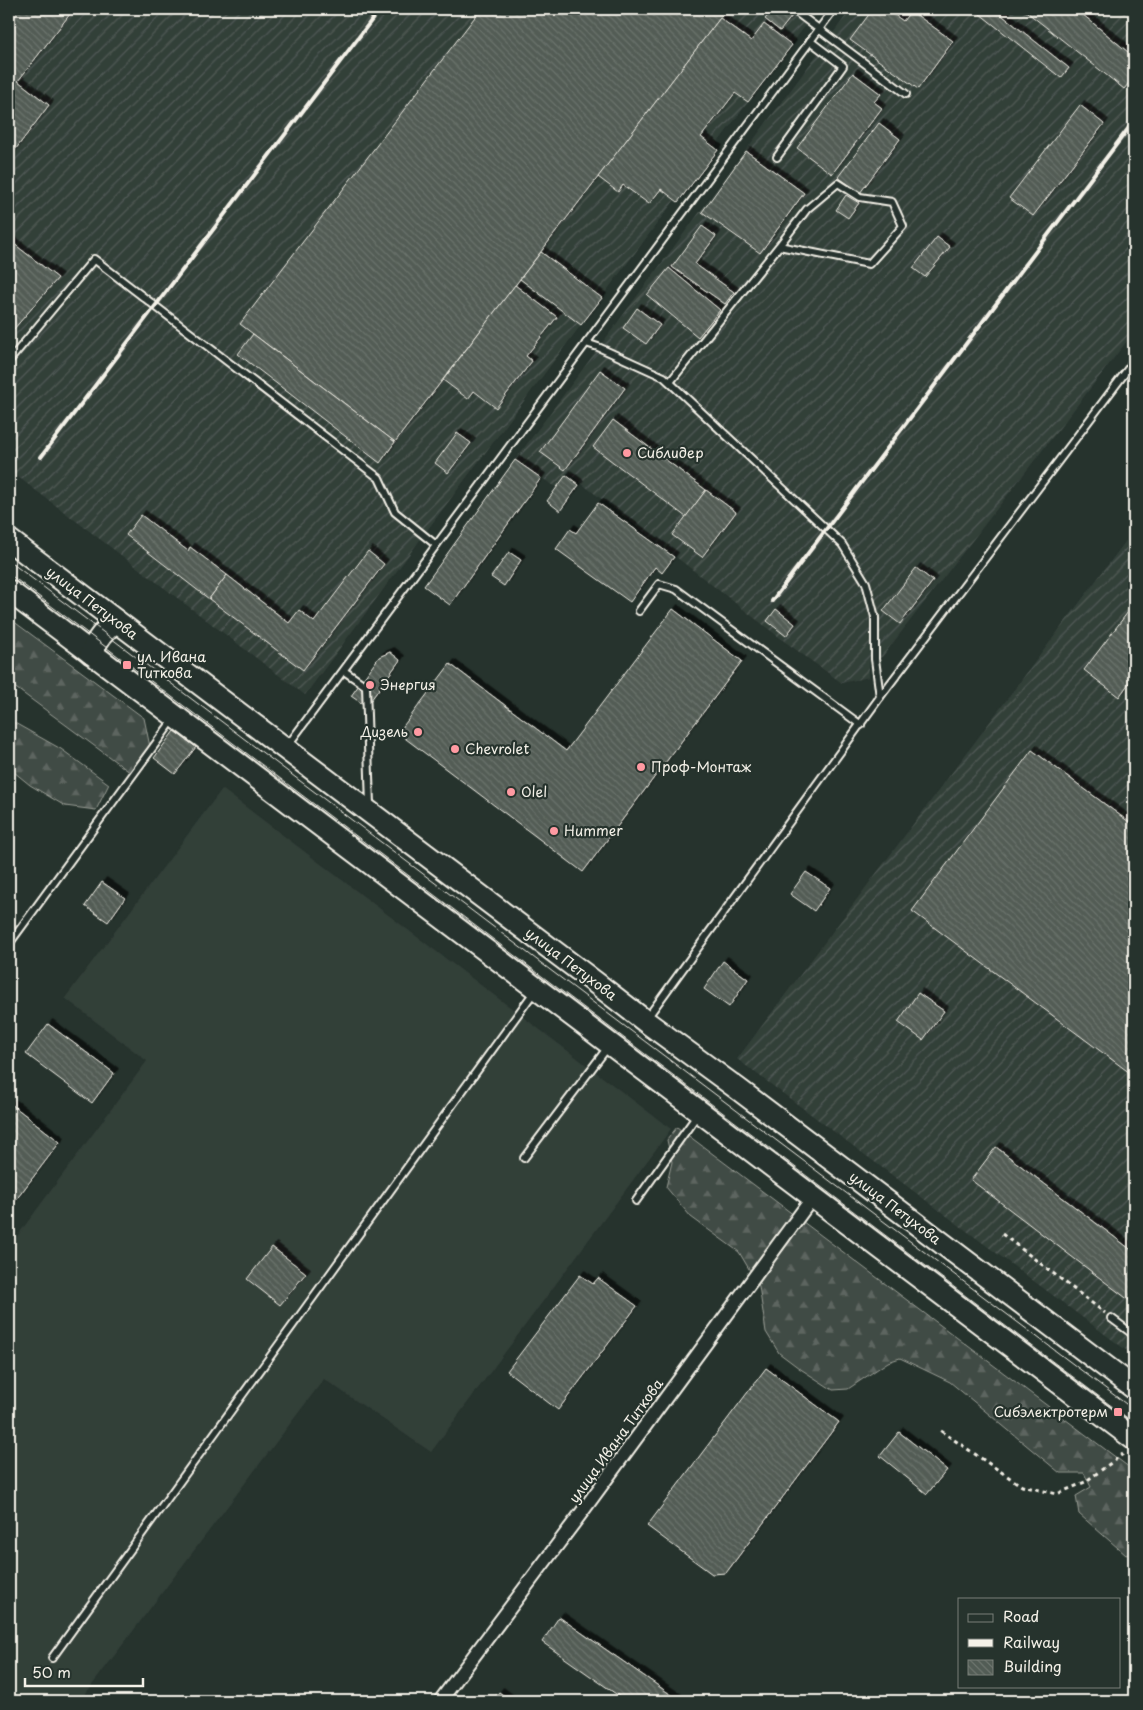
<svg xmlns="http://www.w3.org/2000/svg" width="1143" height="1710" viewBox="0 0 1143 1710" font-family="'Playpen Sans',sans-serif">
<defs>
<pattern id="industrial-furrows" width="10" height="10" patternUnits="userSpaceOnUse" patternTransform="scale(1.25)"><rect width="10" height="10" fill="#333f39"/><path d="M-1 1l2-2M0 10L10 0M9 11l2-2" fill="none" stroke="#515b56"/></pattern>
<pattern id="forest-firs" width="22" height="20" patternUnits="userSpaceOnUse" patternTransform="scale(1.25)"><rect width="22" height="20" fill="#414b45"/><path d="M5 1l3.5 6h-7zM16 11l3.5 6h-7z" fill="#5d6560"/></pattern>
<pattern id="building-back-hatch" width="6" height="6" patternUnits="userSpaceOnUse" patternTransform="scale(1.25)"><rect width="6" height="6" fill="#525c55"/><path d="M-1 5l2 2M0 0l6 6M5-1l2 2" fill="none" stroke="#6c746d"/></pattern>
<filter id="shadow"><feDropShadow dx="4.5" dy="-4.5" stdDeviation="0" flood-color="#0009"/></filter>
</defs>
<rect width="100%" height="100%" fill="#26332d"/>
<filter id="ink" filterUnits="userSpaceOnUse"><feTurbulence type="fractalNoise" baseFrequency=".02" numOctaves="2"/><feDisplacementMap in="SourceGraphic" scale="10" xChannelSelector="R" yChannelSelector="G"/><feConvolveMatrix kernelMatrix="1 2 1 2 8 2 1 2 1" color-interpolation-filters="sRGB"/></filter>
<g filter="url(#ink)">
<polygon fill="#333f39" points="222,789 671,1129 431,1452 324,1379 80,1701 9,1701 9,1247 147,1061 65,998"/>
<g fill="url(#industrial-furrows)">
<polygon points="9,9 818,9 428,529 305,695 9,470"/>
<polygon points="851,9 1134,9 1134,332 882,657 869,662 869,677 842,683 784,641 568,473 557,488 515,460"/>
<polygon points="1134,530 1134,1356 737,1059"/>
</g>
<g fill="url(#forest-firs)" stroke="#9a9e96">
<polygon points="9,618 144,718 150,747 131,773 9,683"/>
<polygon points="13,722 61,749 109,784 96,810 65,806 30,785 9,768 9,725"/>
<polygon points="677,1127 1134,1471 1134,1552 1126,1555 1079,1514 1076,1496 1091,1487 1084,1473 1060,1473 950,1382 900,1358 888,1362 848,1389 833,1390 799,1368 779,1353 766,1332 759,1286 739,1252 691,1217 666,1187 672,1162 667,1140"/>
</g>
<g fill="url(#building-back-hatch)" stroke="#f4f1e8" filter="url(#shadow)">
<polygon points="9,9 74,9 18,81 49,105 9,158"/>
<polygon points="481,9 727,9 395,442 240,324"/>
<polygon points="773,9 783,9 792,16 780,31 765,19"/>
<polygon points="873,9 886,9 903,21 911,11 953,41 918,89 850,40"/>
<polygon points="976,9 994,9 1069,68 1061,78 975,10"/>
<polygon points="1023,9 1076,9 1134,57 1134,77 1124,89"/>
<polygon points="720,18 751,41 764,24 792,45 748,102 735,93 701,137 718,150 678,202 661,189 649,204 623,185 618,192 598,177"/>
<polygon points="853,73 881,94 874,102 882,108 832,174 797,148"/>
<polygon points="1080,105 1104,124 1033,216 1009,198"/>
<polygon points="879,123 900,139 860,193 838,177"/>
<polygon points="746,151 804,193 760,253 702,212"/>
<polygon points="846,195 859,203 848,218 836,210"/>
<polygon points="702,226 716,236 695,264 734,292 725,304 672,267"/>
<polygon points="937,237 950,247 925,277 913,268"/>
<polygon points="9,240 58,278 13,330 9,327"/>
<polygon points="541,252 602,298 581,325 520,279"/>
<polygon points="669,268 720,310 698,337 647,295"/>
<polygon points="515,285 557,317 526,356 532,361 496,408 474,391 468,399 443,380"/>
<polygon points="637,308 660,325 646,344 623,328"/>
<polygon points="253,334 395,442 380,463 238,354"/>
<polygon points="600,370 625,388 565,470 540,452"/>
<polygon points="613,420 706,490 686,517 593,447"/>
<polygon points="457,433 471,443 448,473 435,463"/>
<polygon points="515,460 541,478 450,605 424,586"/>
<polygon points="566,475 579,485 560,511 547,501"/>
<polygon points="706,490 736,512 702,557 672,535"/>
<polygon points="598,503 674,557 662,573 655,567 630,602 556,549 570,529 576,533"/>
<polygon points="141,515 188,551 190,547 227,575 209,599 126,535"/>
<polygon points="368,551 384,564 303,670 209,599 227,575 289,623 299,610 314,622"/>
<polygon points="509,552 521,560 504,586 491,577"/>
<polygon points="916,568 933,581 900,624 883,611"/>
<polygon points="1134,604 1134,676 1119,697 1084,670"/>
<polygon points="673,609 742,661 583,872 398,733 450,664 566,751"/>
<polygon points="776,609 795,624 786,636 767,621"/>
<polygon points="390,652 400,660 371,700 361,703 351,696 379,657"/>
<polygon points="174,731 196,747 175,774 154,758"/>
<polygon points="1032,750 1133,825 1134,823 1134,1076 912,911"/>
<polygon points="806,872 830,888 814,911 790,894"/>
<polygon points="102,882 125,898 108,922 85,906"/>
<polygon points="723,961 748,979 729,1007 704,989"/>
<polygon points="918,993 944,1011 923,1040 898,1022"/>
<polygon points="48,1024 114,1073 92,1103 26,1054"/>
<polygon points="11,1104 60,1142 9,1209 9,1106"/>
<polygon points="996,1147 1134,1252 1134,1304 971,1180"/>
<polygon points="272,1247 306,1273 280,1305 247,1279"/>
<polygon points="580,1275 593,1284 598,1278 637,1306 558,1410 507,1371"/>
<polygon points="766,1368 839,1422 726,1573 712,1574 647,1526"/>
<polygon points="899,1432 947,1470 927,1494 880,1456"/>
<polygon points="559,1617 680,1701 626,1701 542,1642"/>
<polygon points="499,1692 511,1701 492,1701"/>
</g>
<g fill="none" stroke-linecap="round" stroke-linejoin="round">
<defs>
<g id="service">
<polyline points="792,9 906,94"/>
<polyline points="777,157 843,66 810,41"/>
<polyline points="586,343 598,347 664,377 842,544 866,583 875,617 875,659 880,697"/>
<polyline points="9,361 94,259 379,478 395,512 436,545"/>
<polyline points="670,382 779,246 869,264 903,226 892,202 860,197 838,183 807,209 779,246"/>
<polyline points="639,611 659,584 676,589 861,725"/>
<polyline points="344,671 366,686 370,805"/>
<polyline points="288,745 834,9"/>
<polyline points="9,944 173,720"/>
<polyline points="647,1018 880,697 1134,361"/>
<polyline points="524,1158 608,1047"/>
<polyline points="636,1201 698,1114"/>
<polyline points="1111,1318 1134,1335"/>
<polyline points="52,1658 534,992"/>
</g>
<polyline id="minor" points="440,1701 582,1512 813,1197"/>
<g id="trunk">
<polyline points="9,540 596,983 645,1021 738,1089 1134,1388"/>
<polyline points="9,591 1134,1439"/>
<path d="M91,653C97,639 104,631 116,621"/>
</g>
</defs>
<use href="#service" stroke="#f4f1e8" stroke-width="10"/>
<use href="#minor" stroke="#f4f1e8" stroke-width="16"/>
<use href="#trunk" stroke="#f4f1e8" stroke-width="25"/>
<g stroke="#f4f1e8" stroke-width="3" stroke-dasharray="4 4" stroke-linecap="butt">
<polyline points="1002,1234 1105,1313"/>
<polyline points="941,1431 1022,1486 1057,1494 1085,1482 1123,1454"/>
</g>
<use href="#service" stroke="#26332d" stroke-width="6"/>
<use href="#minor" stroke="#26332d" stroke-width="12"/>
<use href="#trunk" stroke="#26332d" stroke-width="21"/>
<g stroke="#f4f1e8" stroke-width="1">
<polyline points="9,561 586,997 1134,1410"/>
<polyline points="9,574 1134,1423"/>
</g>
<g stroke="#f4f1e8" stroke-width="4">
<polyline points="41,457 380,9"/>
<polyline points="772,601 1134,121"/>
</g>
</g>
</g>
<g fill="#ff9aa2" stroke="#26332d" stroke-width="2">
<circle cx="627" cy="453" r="5"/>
<rect x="122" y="660" width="10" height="10" rx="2.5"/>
<circle cx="370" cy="685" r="5"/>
<circle cx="418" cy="732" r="5"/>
<circle cx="455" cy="749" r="5"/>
<circle cx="641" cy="767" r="5"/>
<circle cx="511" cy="792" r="5"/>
<circle cx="554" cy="831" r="5"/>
<rect x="1113" y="1407" width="10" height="10" rx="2.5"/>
</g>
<g text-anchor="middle" stroke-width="4.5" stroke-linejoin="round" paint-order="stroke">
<g font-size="14" fill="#f4f1e8" stroke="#26332d" text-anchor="start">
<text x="637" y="458">Сиблидер</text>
<text x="137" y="662">ул. Ивана<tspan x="137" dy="16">Титкова</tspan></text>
<text x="380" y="690">Энергия</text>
<text x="408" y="737" text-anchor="end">Дизель</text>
<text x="465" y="754">Chevrolet</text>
<text x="651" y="772">Проф-Монтаж</text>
<text x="521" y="797">Olel</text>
<text x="564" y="836">Hummer</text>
<text x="1108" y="1417" text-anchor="end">Сибэлектротерм</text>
</g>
<g font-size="14" fill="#f4f1e8" stroke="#26332d">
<text transform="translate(92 603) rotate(37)" y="5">улица Петухова</text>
<text transform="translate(571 964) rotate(37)" y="5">улица Петухова</text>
<text transform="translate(895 1208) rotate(37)" y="5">улица Петухова</text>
<text transform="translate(616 1441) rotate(-54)" y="5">улица Ивана Титкова</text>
</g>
</g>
<rect width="1143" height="1710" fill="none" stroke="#26332d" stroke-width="30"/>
<rect x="15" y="15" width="1113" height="1680" fill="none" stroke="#f4f1e8" stroke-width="2" filter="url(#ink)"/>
<rect x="958" y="1598" width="162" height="90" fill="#26332d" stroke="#787f78"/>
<rect x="968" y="1614" width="25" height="8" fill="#26332d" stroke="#787f78"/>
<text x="1003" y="1622" font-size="15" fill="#f4f1e8">Road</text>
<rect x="968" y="1639" width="25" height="8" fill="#f4f1e8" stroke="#787f78"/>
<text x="1003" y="1648" font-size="15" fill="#f4f1e8">Railway</text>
<rect x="968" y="1660" width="25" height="15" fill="url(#building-back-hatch)" stroke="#787f78"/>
<text x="1003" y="1672" font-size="15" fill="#f4f1e8">Building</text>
<path d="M25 1678v8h118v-8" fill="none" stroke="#f4f1e8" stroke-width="2.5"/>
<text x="32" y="1678" font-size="15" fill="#f4f1e8" stroke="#26332d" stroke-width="4" paint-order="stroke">50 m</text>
</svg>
